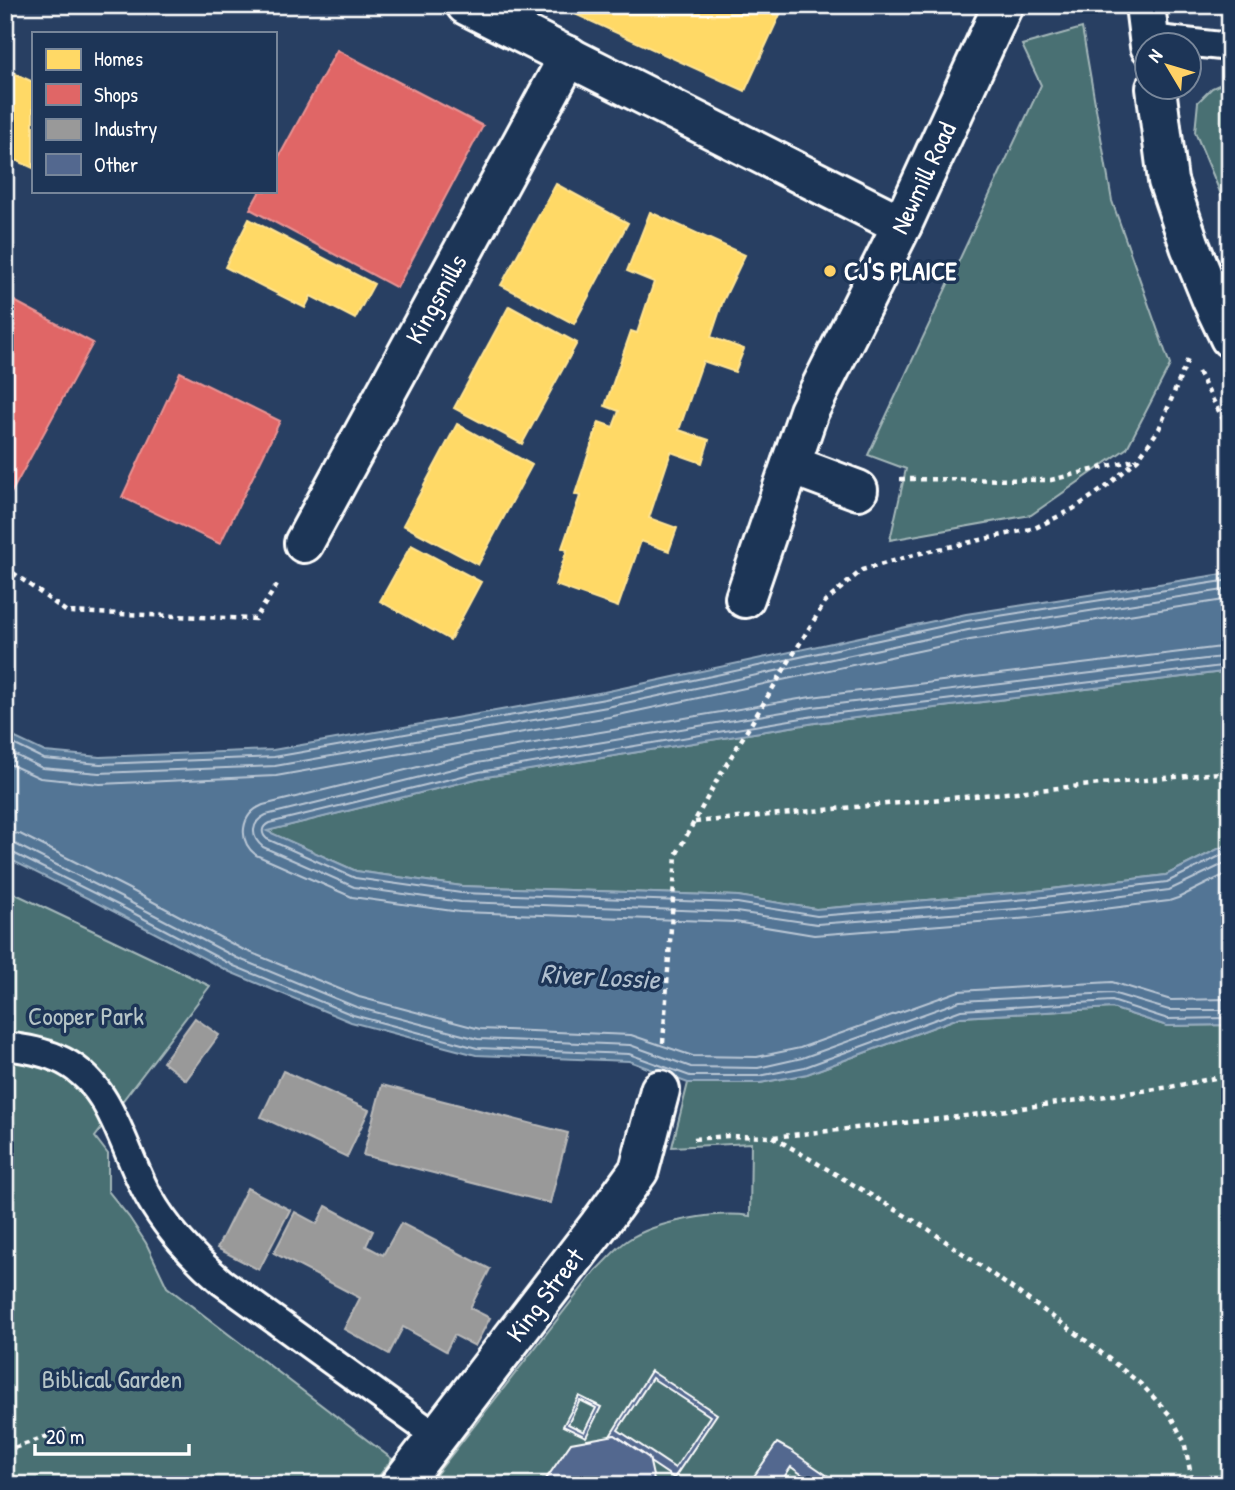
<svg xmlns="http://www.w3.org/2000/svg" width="1235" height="1490" viewBox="0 0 1235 1490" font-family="'Patrick Hand',sans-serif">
<rect width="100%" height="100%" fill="#283f62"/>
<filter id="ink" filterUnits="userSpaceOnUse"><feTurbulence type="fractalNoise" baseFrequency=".0143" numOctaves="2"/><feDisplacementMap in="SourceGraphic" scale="14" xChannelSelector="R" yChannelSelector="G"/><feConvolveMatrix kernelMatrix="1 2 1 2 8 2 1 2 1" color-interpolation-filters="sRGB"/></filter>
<g filter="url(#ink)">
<g fill="#486f73" stroke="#a4b7b9" stroke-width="2">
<polygon points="1082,28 1112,201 1170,365 1127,448 1031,515 890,540 906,469 868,455 1041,85 1022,45"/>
<polygon points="1230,80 1230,216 1195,132 1198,102 1212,88"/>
<polygon points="1230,671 1230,843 1166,875 1027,892 816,909 738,896 462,886 356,871 266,831 480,778 815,723"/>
<polygon points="5,889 210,986 95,1137 108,1154 108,1191 129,1217 146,1243 167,1287 392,1459 372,1485 5,1485"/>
<path d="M1112,1008L1167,1026L1230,1025V1464L1213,1485H428L596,1270C606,1261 616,1248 628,1240C657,1221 716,1211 750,1216L751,1143L672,1147L688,1083H760L807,1074L961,1017Z"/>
</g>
<polygon fill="#527495" stroke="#97acbf" stroke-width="2" points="1230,573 1230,671 815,723 480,778 267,831 356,871 462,886 738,896 816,909 1027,892 1166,875 1230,843 1230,1025 1167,1026 1112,1008 961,1017 807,1074 760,1083 688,1083 629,1061 476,1055 351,1022 230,972 115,912 5,857 5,733 45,752 100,757 273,750 604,692 966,614"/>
<g fill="#ffd966" stroke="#ffe494" stroke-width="2">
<polygon points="568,5 778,5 783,8 745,91 566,10"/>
<polygon points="5,69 33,82 33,168 5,155"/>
<polygon points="556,184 628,223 574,324 501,285"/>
<polygon points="650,212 745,255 723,301 711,337 744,349 735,372 703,361 679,430 709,440 702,463 671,452 649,518 677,528 669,551 641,541 618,607 555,585 567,550 562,548 580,496 575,494 599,422 613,427 619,411 605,406 631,331 637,333 654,282 627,271"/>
<polygon points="249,219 374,284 355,319 311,296 305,308 225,267"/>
<polygon points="509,306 577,343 522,444 454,408"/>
<polygon points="457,424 532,465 478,565 403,525"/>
<polygon points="411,545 481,582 450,640 380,601"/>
</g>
<g fill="#e06666" stroke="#e99494" stroke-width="2">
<polygon points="337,50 483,126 397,288 250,209 260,191 275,191 275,164"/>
<polygon points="5,296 93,343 10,495 5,493"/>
<polygon points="180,372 280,421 220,544 122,497"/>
</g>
<g fill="#999" stroke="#b8b8b8" stroke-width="2">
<polygon points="195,1018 219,1035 186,1080 163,1062"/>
<polygon points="283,1071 369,1110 347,1157 261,1117"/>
<polygon points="382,1085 568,1133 550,1203 363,1155"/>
<polygon points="247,1188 290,1210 259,1270 217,1248"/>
<polygon points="326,1206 373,1231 366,1246 383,1255 401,1223 490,1269 470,1308 490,1318 475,1346 454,1335 446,1351 403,1327 389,1354 344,1329 360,1298 274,1253 295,1212 317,1224"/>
</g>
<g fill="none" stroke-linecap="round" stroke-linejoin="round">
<g stroke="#bac7d5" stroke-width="2">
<path d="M1230,646L811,697L475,753L263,805C241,814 237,840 256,855L352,897L460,912L735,922L814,935L1030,918L1169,901L1178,898L1230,872"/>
<path d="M1230,656L813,707L477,763L266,815C251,822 250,837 263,847L354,887L461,902L736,912L817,924L1029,908L1169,890L1230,861"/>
<path d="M1230,665L814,716L479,772L269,823C261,827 261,834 267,839L355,878L461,893L737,903L817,916L1028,899L1167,882L1230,851"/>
<polyline points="5,740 44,759 100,764 274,757 605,699 967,621 1230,580"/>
<polyline points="5,750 42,768 99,773 275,766 607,707 968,630 1230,589"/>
<polyline points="5,762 40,778 100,784 276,776 609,717 970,640 1230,599"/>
<polyline points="5,832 20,834 127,888 242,949 359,997 480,1029 631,1035 693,1056 757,1057 800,1048 959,991 1112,982 1171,1000 1230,999"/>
<polyline points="5,842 15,844 122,898 237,958 356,1007 478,1039 630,1045 691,1067 758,1068 802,1058 960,1001 1112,993 1169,1010 1230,1010"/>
<polyline points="5,851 11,852 118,905 234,966 353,1015 477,1048 629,1054 690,1076 759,1076 805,1067 961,1010 1112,1001 1168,1019 1230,1018"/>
</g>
</g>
<g fill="#53688f" stroke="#fff" stroke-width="2" fill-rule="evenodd">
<path d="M651,1371L717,1414L674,1478L650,1462L649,1458L615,1435L610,1436ZM652,1378L710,1416L675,1468L618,1430Z"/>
<path d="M579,1396L601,1407L586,1437L563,1426ZM580,1400L596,1408L584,1432L568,1424Z"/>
<polygon points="615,1435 649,1458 655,1485 545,1485 544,1482 571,1443"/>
<polygon points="777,1443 790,1450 841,1485 817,1485 791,1467 779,1485 748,1485"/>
</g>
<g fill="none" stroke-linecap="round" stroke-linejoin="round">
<defs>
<g id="service">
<polyline points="1149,38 1230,47"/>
<path d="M5,1046C22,1048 41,1051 57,1058C113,1081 122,1150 149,1197C167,1229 194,1258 222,1282L437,1437"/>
</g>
<g id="minor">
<polyline points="466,5 902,225"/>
<polyline points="791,465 858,490"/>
<polyline points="304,543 569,56"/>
<polyline points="745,598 809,411 902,225 1003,5"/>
<polyline points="400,1485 599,1225 639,1170 660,1090"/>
</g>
<g id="tertiary">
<polyline points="1145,5 1150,46"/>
<polyline points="1156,88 1168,181 1190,246 1212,300 1230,338"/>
</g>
</defs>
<use href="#service" stroke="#fff" stroke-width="32"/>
<use href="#minor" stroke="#fff" stroke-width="44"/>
<use href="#tertiary" stroke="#fff" stroke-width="44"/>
<g stroke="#fff" stroke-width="4.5" stroke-dasharray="5 5" stroke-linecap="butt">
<polyline points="1198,372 1230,432"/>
<polyline points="900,479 1051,480 1137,459"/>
<polyline points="5,567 67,612 255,619 279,582"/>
<polyline points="695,822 1230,772"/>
<polyline points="663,1043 676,855 717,780 825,602 862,570 921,553 1035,528 1073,509 1106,487 1138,459 1159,429 1188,359"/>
<polyline points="773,1137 928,1229 1080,1336 1142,1385 1170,1415 1184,1441 1193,1485"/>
<polyline points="694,1139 728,1136 773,1137 958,1117 1170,1087 1230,1075"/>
<polyline points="5,1451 68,1429"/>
<polyline points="5,1476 8,1485"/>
</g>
<use href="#service" stroke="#1d3557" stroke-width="26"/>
<use href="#minor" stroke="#1d3557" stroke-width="38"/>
<use href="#tertiary" stroke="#1d3557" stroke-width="38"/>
</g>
</g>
<circle fill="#ffd166" stroke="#1d3557" stroke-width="2.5" cx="830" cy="271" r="7"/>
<g text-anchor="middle" stroke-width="7" stroke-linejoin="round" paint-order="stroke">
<g font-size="26" fill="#fff" stroke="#1d3557">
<text transform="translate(923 178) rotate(-65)" y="9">Newmill Road</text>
<text transform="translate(436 299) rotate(-61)" y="9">Kingsmills</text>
<text transform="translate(545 1295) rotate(-53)" y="9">King Street</text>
</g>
<g font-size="26" font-weight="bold" fill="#fff" stroke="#1d3557" text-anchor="start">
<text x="844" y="280">CJ'S PLAICE</text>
</g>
<g font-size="26" fill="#b6c5c7" stroke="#1d3557">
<text x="86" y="1025">Cooper Park</text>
<text x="112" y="1388">Biblical Garden</text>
</g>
<g font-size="28" font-style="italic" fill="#b1c0cf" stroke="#1d3557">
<text transform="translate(600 976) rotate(3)" y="10">River Lossie</text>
</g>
</g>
<rect width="1235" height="1490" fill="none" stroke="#1d3557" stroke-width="28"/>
<rect x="14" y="14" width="1207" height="1462" fill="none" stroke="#fff" stroke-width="2.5" filter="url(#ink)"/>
<rect x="32" y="32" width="245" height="161" fill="#1d3557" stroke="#77869a" stroke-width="2"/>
<rect x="46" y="49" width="35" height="21" fill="#ffd966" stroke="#77869a" stroke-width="2"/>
<text x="94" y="66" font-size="21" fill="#ffffff">Homes</text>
<rect x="46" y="84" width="35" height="21" fill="#e06666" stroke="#77869a" stroke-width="2"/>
<text x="94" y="102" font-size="21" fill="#ffffff">Shops</text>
<rect x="46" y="119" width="35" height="21" fill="#999999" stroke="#77869a" stroke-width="2"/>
<text x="94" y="136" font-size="21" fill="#ffffff">Industry</text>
<rect x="46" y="154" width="35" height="21" fill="#53688f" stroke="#77869a" stroke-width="2"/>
<text x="94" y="172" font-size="21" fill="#ffffff">Other</text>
<g transform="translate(1168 66) rotate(308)"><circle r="33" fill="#1d3557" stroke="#77869a" stroke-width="2"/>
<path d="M0-5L12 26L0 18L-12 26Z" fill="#ffd166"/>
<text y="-10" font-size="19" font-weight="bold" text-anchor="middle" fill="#ffffff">N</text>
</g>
<path d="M35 1444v10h154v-10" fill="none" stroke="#ffffff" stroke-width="3.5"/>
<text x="46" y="1444" font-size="21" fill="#ffffff" stroke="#1d3557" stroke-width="5" paint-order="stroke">20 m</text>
</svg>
